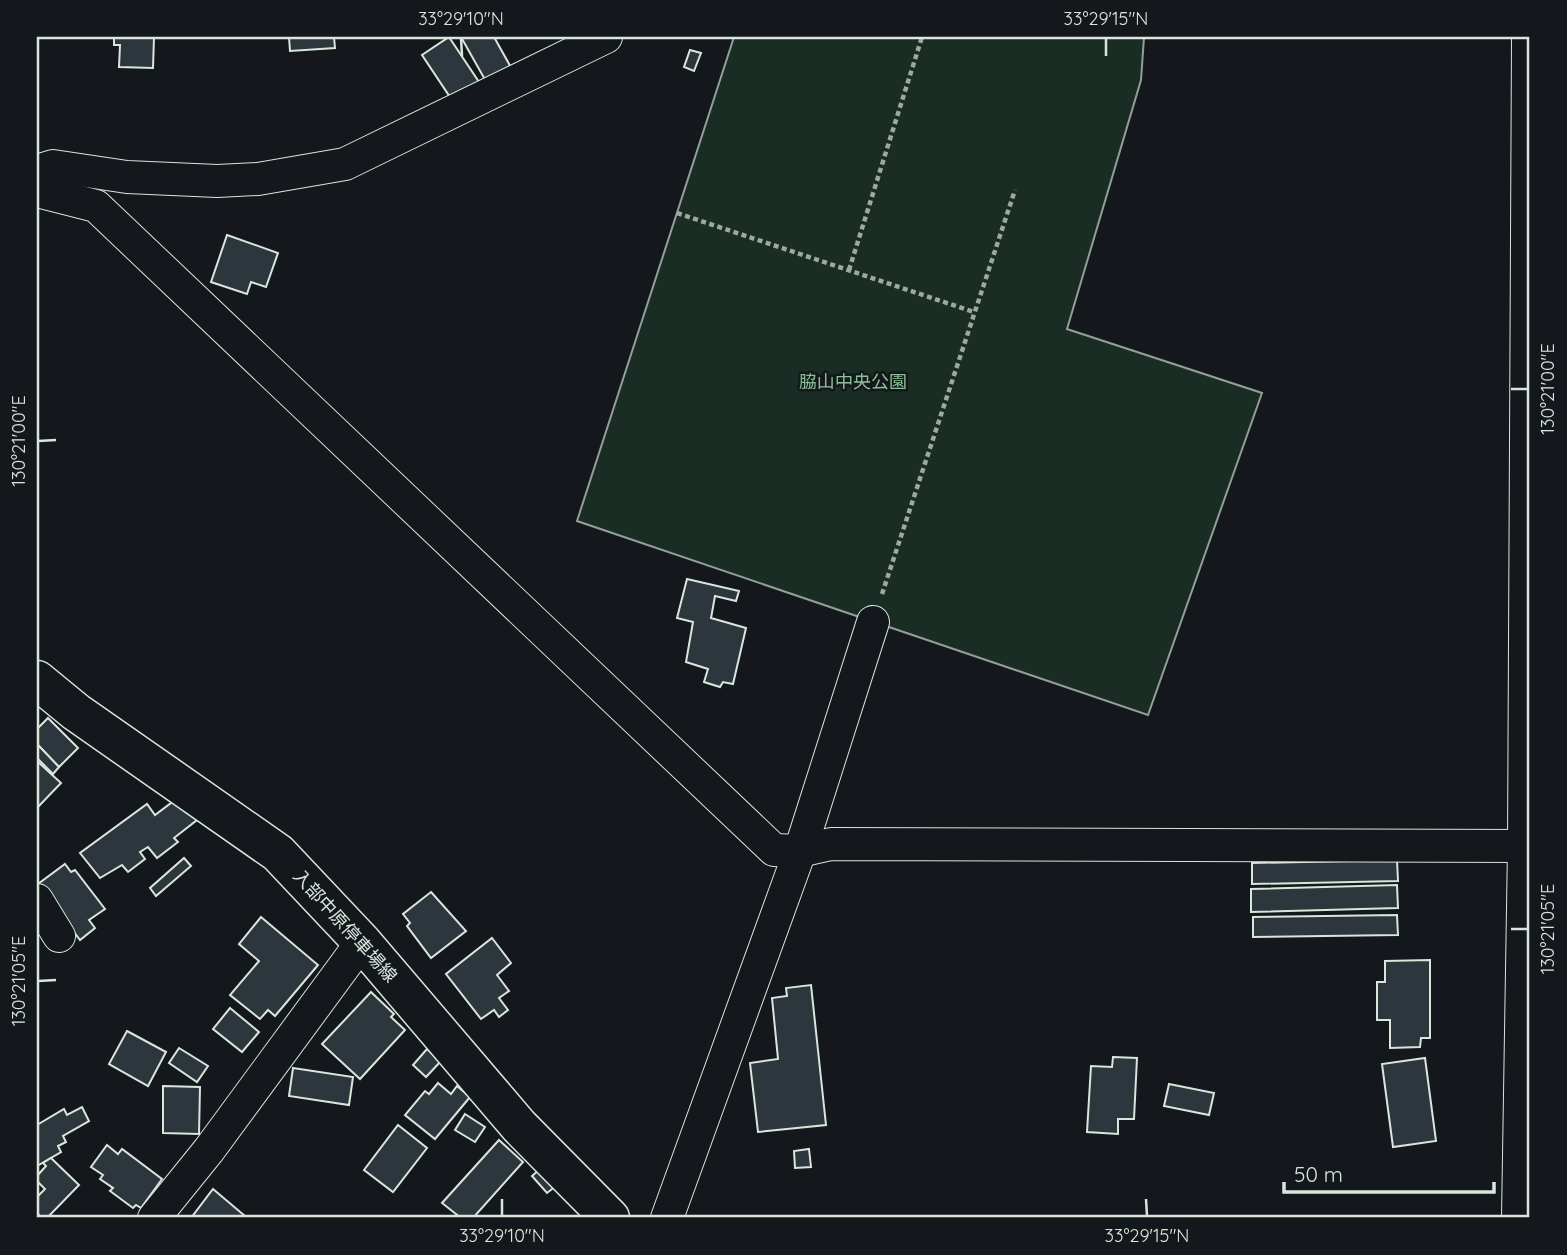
<svg xmlns="http://www.w3.org/2000/svg" width="1567" height="1255" viewBox="0 0 1567 1255" font-family="Quicksand,'Noto Sans JP',sans-serif">
<rect width="100%" height="100%" fill="#14181c"/>
<polygon fill="#1a2d24" stroke="#939e99" stroke-width="2" points="734,37 1144,37 1141,80 1067,329 1262,393 1148,715 577,521"/>
<g fill="#2c363c" stroke="#d8e6dc" stroke-width="2">
<polygon points="114,37 154,37 153,68 119,67 120,45 114,45"/>
<polygon points="280,37 334,37 335,48 290,51 289,37"/>
<polygon points="449,37 479,82 452,100 422,55"/>
<polygon points="461,37 494,37 513,71 488,85"/>
<polygon points="690,50 701,53 694,71 684,67"/>
<polygon points="227,235 278,253 266,287 251,282 247,294 211,282"/>
<polygon points="687,579 739,591 736,601 715,596 711,618 746,628 733,684 723,682 720,687 704,682 708,669 686,662 693,622 677,618"/>
<polygon points="48,718 78,748 59,767 37,744 37,729"/>
<polygon points="37,744 59,767 53,774 37,758"/>
<polygon points="37,761 61,783 37,808"/>
<polygon points="179,797 197,820 174,838 178,842 157,858 148,847 140,852 145,859 128,872 122,865 100,878 80,853 147,804 155,815"/>
<polygon points="184,858 191,866 156,896 150,888"/>
<polygon points="1397,860 1398,881 1252,884 1252,863"/>
<polygon points="65,864 71,872 75,870 105,909 89,920 95,928 80,940 38,884"/>
<polygon points="1397,885 1398,908 1251,912 1251,889"/>
<polygon points="431,892 466,931 431,958 407,926 410,923 403,914"/>
<polygon points="1397,915 1398,935 1253,937 1253,917"/>
<polygon points="261,917 318,965 275,1016 268,1010 260,1019 230,995 259,961 239,944"/>
<polygon points="492,938 511,963 497,975 509,991 499,998 508,1010 499,1017 494,1010 481,1019 446,974"/>
<polygon points="1430,960 1430,1038 1421,1038 1420,1047 1390,1048 1390,1020 1377,1020 1377,982 1385,982 1385,961"/>
<polygon points="811,985 826,1125 758,1132 750,1063 778,1059 772,998 787,996 786,988"/>
<polygon points="371,992 394,1014 391,1017 405,1030 360,1079 322,1044"/>
<polygon points="230,1008 259,1032 242,1052 213,1029"/>
<polygon points="127,1031 166,1052 148,1086 109,1064"/>
<polygon points="179,1048 208,1066 197,1082 169,1063"/>
<polygon points="427,1049 441,1061 426,1077 413,1065"/>
<polygon points="1113,1057 1137,1058 1134,1119 1118,1119 1118,1134 1087,1132 1091,1066 1112,1067"/>
<polygon points="1425,1058 1436,1141 1393,1147 1382,1064"/>
<polygon points="293,1068 353,1077 349,1105 289,1096"/>
<polygon points="438,1083 451,1094 457,1086 470,1097 435,1139 405,1115 425,1091 429,1094"/>
<polygon points="1169,1084 1214,1093 1209,1115 1164,1106"/>
<polygon points="163,1086 200,1087 199,1134 163,1133"/>
<polygon points="82,1107 89,1121 63,1136 66,1142 58,1146 61,1152 37,1166 37,1125 64,1109 67,1115"/>
<polygon points="465,1114 485,1127 475,1142 455,1130"/>
<polygon points="398,1125 427,1148 393,1192 364,1170"/>
<polygon points="499,1140 523,1162 473,1218 461,1218 442,1203"/>
<polygon points="107,1145 118,1154 122,1149 162,1179 141,1208 136,1205 133,1208 110,1191 113,1188 100,1179 103,1175 91,1167"/>
<polygon points="809,1149 811,1167 795,1168 794,1151"/>
<polygon points="51,1158 79,1185 47,1218 42,1218 37,1213 37,1197 45,1189 37,1181 37,1176 46,1166 43,1163"/>
<polygon points="540,1169 556,1186 547,1193 532,1176"/>
<polygon points="213,1189 245,1216 243,1218 191,1218"/>
</g>
<g fill="none" stroke-linecap="round" stroke-linejoin="round">
<defs>
<g id="minor">
<polyline points="37,171 53,166 127,177 217,181 258,179 345,164 606,37"/>
<polyline points="37,191 96,206 774,850 800,851 831,844 1530,846"/>
<polyline points="37,900 59,936"/>
<polyline points="154,1218 209,1150 362,942"/>
<polyline points="667,1218 800,851 873,622"/>
<polyline points="1518,1218 1524,846 1528,37"/>
</g>
<polyline id="major" points="37,680 76,712 278,853 362,942 519,1126 610,1218"/>
</defs>
<use href="#minor" stroke="#d8e6dc" stroke-width="34"/>
<use href="#major" stroke="#d8e6dc" stroke-width="41"/>
<g stroke="#9da8a2" stroke-width="4.5" stroke-dasharray="5 3.5" stroke-linecap="butt">
<polyline points="677,213 974,312"/>
<polyline points="849,270 922,37"/>
<polyline points="882,594 1015,190"/>
</g>
<use href="#minor" stroke="#14181c" stroke-width="32"/>
<use href="#major" stroke="#14181c" stroke-width="38"/>
</g>
<path fill="none" stroke="#d8e6dc" stroke-width="2.5" d="M461,38L462,56M1106,38V56M1511,389H1528M38,441L56,440M1511,929H1528M38,981L56,980M502,1199V1216M1146,1199L1147,1216"/>
<g text-anchor="middle" stroke-width="5" stroke-linejoin="round" paint-order="stroke">
<g font-size="18" fill="#8ac095" stroke="#14181c">
<text x="853" y="388">脇山中央公園</text>
</g>
<g font-size="18" fill="#d8e6dc" stroke="#14181c">
<text transform="translate(345 926) rotate(48)" y="6">入部中原停車場線</text>
</g>
</g>
<rect width="1567" height="1255" fill="none" stroke="#14181c" stroke-width="77"/>
<path d="M1284 1182v10h210v-10" fill="none" stroke="#d8e6dc" stroke-width="3.5"/>
<text x="1294" y="1182" font-size="21" fill="#d8e6dc" stroke="#14181c" stroke-width="5" paint-order="stroke">50 m</text>
<rect x="38" y="38" width="1490" height="1178" fill="none" stroke="#d8e6dc" stroke-width="2.5"/>
<g font-size="18" text-anchor="middle" fill="#d8e6dc">
<text x="461" y="25">33°29'10"N</text>
<text x="1106" y="25">33°29'15"N</text>
<text transform="translate(1548 389) rotate(-90)" y="6">130°21'00"E</text>
<text transform="translate(19 441) rotate(-90)" y="6">130°21'00"E</text>
<text transform="translate(1548 929) rotate(-90)" y="6">130°21'05"E</text>
<text transform="translate(19 981) rotate(-90)" y="6">130°21'05"E</text>
<text x="502" y="1242">33°29'10"N</text>
<text x="1147" y="1242">33°29'15"N</text>
</g>
</svg>
